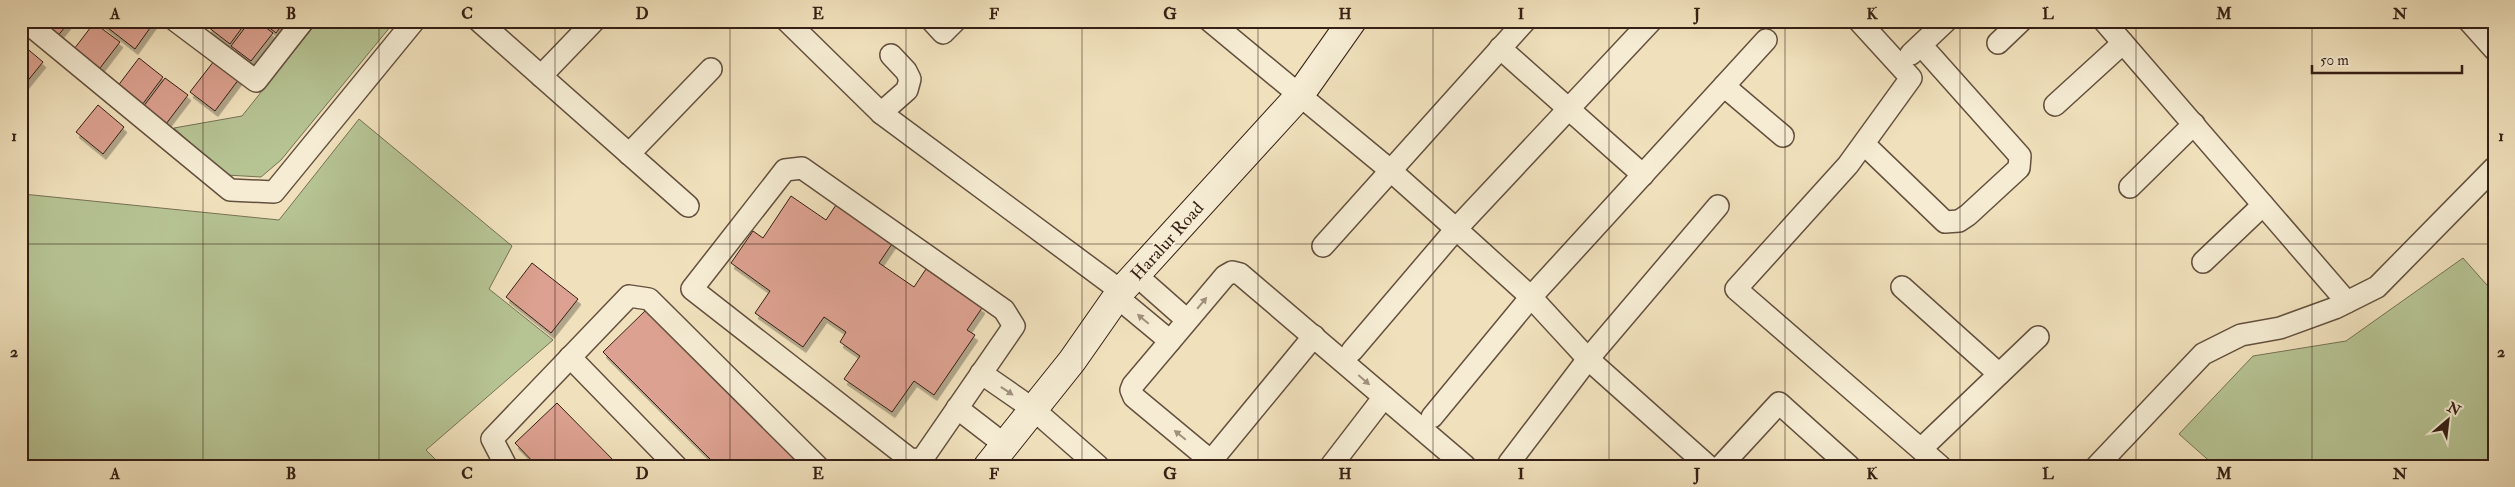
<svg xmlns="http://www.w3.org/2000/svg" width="2515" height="487" viewBox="0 0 2515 487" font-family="'IM FELL Double Pica',serif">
<defs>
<filter id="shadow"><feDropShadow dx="3" dy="5.5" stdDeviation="0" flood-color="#0004"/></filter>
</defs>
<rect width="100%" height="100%" fill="#f0e1bc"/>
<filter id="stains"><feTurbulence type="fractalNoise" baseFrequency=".004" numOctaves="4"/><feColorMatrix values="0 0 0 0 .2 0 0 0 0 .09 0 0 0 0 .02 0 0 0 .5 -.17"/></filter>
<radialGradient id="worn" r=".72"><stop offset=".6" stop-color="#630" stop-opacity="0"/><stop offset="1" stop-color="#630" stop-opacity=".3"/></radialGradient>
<g fill="#b6c393" stroke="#767154">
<polygon points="318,21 395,21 281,160 261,177 226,175 174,128 242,116"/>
<polygon points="359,119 512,246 489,289 553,340 426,450 442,466 21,466 23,194 279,220"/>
<polygon points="2463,258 2494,293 2494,466 2215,466 2179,434 2253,356 2346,341"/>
</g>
<g fill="#dca190" stroke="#351f15" filter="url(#shadow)">
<polygon points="36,21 70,21 56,38"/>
<polygon points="99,21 155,21 135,49"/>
<polygon points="213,21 247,21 230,44 208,27"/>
<polygon points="250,21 257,21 273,33 251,61 231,46"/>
<polygon points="261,21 285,21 276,33"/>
<polygon points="94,23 120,42 97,72 71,53"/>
<polygon points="24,46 43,62 21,89 21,49"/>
<polygon points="139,58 163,77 142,105 117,87"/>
<polygon points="214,61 239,79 215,111 190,92"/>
<polygon points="165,78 188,95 166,124 143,107"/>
<polygon points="98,105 124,127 103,154 76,132"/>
<polygon points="791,196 826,220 838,202 894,241 879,263 914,287 926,269 982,308 967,330 975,335 934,395 914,381 892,412 844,379 860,356 840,342 846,332 824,317 803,347 755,313 770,291 731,263 753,231 763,238"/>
<polygon points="532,263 578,299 551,333 506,297"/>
<polygon points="647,309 803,466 717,466 603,352"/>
<polygon points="557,403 619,466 537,466 515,443"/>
</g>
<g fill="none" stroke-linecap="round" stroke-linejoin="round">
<defs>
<g id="street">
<polyline points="25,21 230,190 274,192 414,21"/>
<polyline points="176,21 256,81 303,21"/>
<polyline points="479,21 688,206"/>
<polyline points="787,21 881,113 1121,291"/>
<polyline points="932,21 943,33 955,21"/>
<polyline points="1210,21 1390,170 1456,229 1531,297 1588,359 1708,466"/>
<polyline points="1859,21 1911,78 1848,165 1736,289 1940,466"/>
<polyline points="2104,21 2347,302"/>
<polyline points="2469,21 2494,49"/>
<polyline points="1998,43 2021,21"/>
<polyline points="1500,48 1643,175"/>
<polyline points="1911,54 1946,21"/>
<polyline points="541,76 594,21"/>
<polyline points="1724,86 1783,136"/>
<polyline points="2055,105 2123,43"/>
<polyline points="881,113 907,90 910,79 906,71 891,55"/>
<polyline points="1864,144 1945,222 1959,221 1968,215 2019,168 2020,156 1921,45"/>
<polyline points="629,154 711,69"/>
<polygon points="802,168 1004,310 1014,326 923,458 911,460 692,289 785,170"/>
<polyline points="2130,187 2194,124"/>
<polyline points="1323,246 1525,21"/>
<polyline points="2203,262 2263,205"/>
<polyline points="1136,275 1187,320"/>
<polyline points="1902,287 1999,374"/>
<polyline points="1117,297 1170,341"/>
<polyline points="1352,351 1456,229 1651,21"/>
<polyline points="570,357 676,466"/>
<polyline points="981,373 1033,409 1098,466"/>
<polyline points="957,408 1005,445"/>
<polyline points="1432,417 1531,297 1766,40"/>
<polyline points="1922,448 2038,337"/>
<polyline points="1211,461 1314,336"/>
<polyline points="506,466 492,439 629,296 649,299 817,466"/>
<polyline points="1217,466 1134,397 1131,390 1133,385 1225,276 1232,272 1240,274 1465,466"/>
<polyline points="1331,466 1384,397"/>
<polyline points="1512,466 1509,463 1588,359 1718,206"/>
<polyline points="1721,466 1779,403 1849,466"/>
<polyline points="2097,466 2203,354 2241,335 2280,328 2335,308 2377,287 2494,168"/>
</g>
<polyline id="secondary" points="988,466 1072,361 1121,291 1299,96 1352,21"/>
</defs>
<use href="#street" stroke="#64503f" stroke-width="24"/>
<use href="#secondary" stroke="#351f15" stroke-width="30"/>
<use href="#street" stroke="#f5ecd3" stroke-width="21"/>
<use href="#secondary" stroke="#f5ecd3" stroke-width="28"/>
</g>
<defs><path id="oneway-solid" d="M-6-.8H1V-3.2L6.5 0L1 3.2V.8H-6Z" transform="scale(1.25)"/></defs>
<g fill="#9f907e">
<use href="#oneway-solid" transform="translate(1202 303) rotate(-50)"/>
<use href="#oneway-solid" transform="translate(1143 319) rotate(-140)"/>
<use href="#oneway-solid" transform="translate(1364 380) rotate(41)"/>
<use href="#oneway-solid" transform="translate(1007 391) rotate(34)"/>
<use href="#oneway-solid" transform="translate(1180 435) rotate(-141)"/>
</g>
<path fill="none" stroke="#351f15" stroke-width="1" stroke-opacity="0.55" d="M203,21V466M379,21V466M555,21V466M730,21V466M906,21V466M1082,21V466M1258,21V466M1433,21V466M1609,21V466M1785,21V466M1960,21V466M2136,21V466M2312,21V466M21,244H2494"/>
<g text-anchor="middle" stroke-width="4" stroke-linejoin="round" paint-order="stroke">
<g font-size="18" fill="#351f15" stroke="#f5ecd3">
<text transform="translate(1167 241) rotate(-48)" y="6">Haralur Road</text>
</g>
</g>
<rect width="2515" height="487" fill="none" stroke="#f0e1bc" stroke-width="55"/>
<g transform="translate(2448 420) rotate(28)" stroke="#f5ecd3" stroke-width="4" paint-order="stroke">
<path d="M0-4L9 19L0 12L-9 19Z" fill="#351f15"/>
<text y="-8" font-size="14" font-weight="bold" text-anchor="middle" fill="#351f15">N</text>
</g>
<path d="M2312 65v8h150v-8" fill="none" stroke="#351f15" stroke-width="2.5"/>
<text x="2320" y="65" font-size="15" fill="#351f15" stroke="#f5ecd3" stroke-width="4" paint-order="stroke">50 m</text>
<rect x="28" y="28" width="2460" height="432" fill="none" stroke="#351f15" stroke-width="2"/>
<g font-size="16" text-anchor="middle" font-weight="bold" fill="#351f15">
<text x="115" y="19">A</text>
<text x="291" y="19">B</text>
<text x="467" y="19">C</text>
<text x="642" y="19">D</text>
<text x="818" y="19">E</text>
<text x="994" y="19">F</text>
<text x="1170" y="19">G</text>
<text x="1345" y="19">H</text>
<text x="1521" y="19">I</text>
<text x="1697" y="19">J</text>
<text x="1872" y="19">K</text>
<text x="2048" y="19">L</text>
<text x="2224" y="19">M</text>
<text x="2400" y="19">N</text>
<text x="14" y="141">1</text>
<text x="2501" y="141">1</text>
<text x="14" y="357">2</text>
<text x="2501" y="357">2</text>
<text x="115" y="479">A</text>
<text x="291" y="479">B</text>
<text x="467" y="479">C</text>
<text x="642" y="479">D</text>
<text x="818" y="479">E</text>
<text x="994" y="479">F</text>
<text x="1170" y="479">G</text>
<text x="1345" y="479">H</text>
<text x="1521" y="479">I</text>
<text x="1697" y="479">J</text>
<text x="1872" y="479">K</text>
<text x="2048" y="479">L</text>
<text x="2224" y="479">M</text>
<text x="2400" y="479">N</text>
</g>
<rect width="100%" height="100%" filter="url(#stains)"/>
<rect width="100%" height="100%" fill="url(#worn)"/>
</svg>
